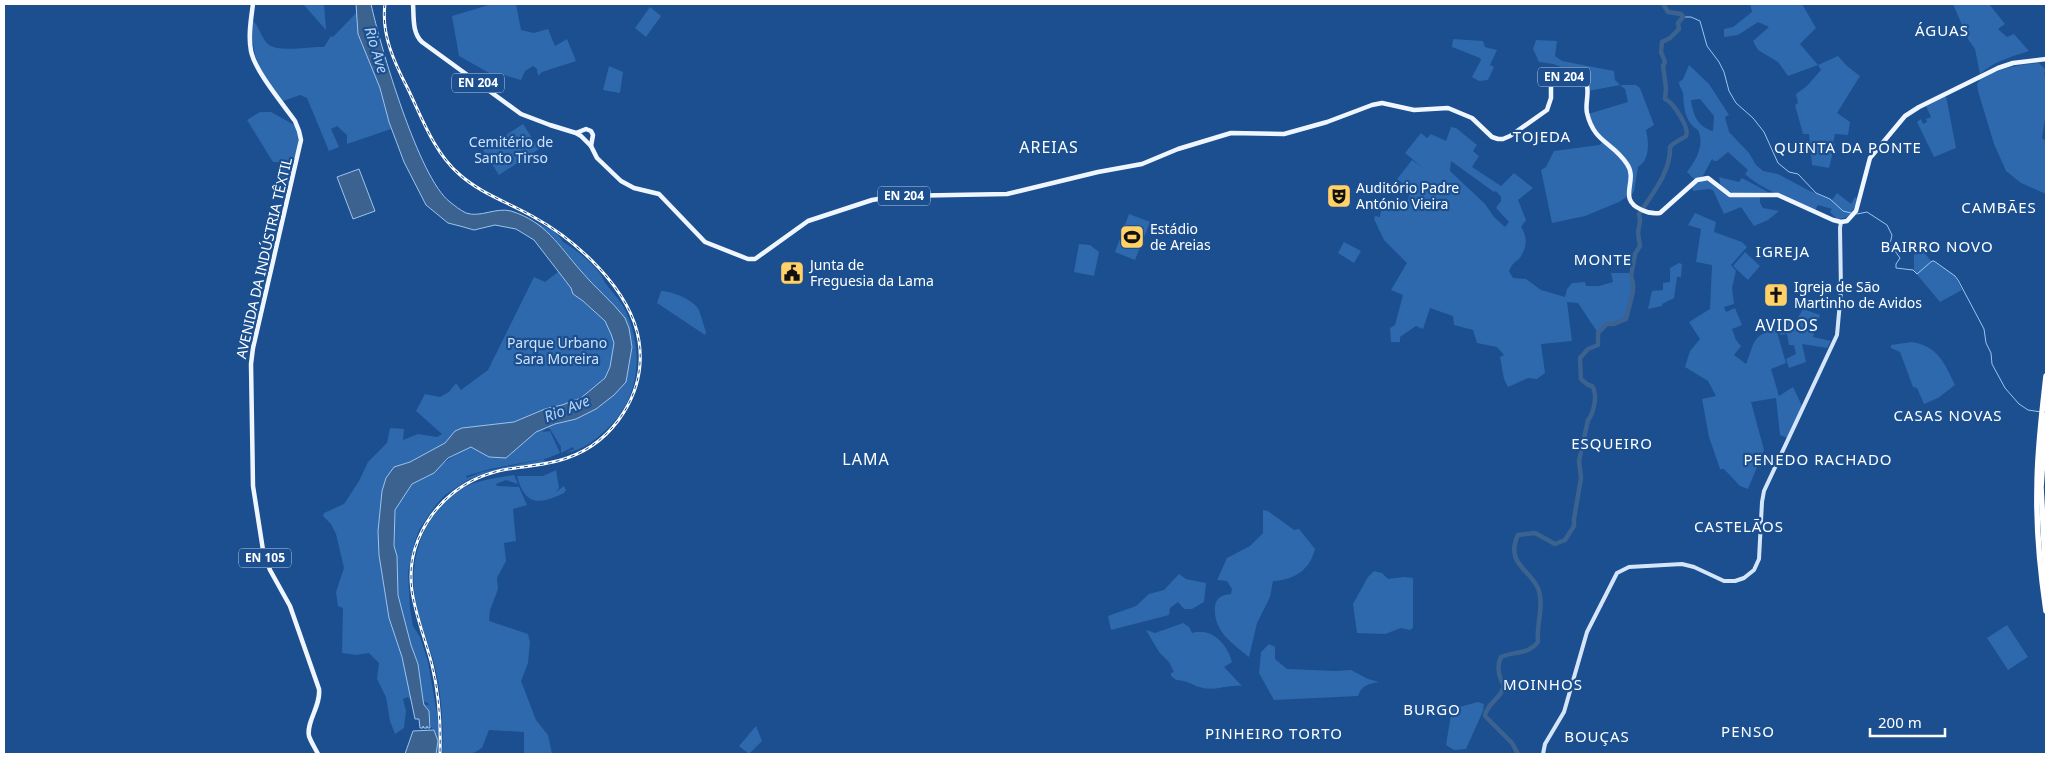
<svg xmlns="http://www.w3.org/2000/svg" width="2050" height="758" viewBox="0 0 2050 758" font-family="'Noto Sans',sans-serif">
<rect width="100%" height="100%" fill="#1b4f8f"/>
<g fill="#2e69ad" fill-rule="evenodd">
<polygon points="303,4 324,4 326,30"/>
<polygon points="492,4 516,4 521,30 534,33 548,29 555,46 567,39 576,61 542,72 538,76 537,69 533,66 525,71 521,80 497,73 491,74 459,56 452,16"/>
<polygon points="1750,4 1802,4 1816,28 1800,44 1818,65 1838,56 1847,66 1860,76 1837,113 1850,122 1848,135 1835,134 1833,143 1835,144 1829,168 1812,165 1809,134 1803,134 1795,105 1798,103 1796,94 1807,86 1821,70 1818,65 1788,76 1778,62 1758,50 1753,41 1769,27 1758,22 1738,35 1724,37 1724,29 1733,27 1752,12"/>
<path d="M1953,4H1989L2005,24L1998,29L2007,37L2014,34L2029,51C2010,57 1995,61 1980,74L1975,49L1968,39Z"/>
<polygon points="650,7 661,16 646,37 635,28"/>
<path d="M358,11V34L380,88L391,129L347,144V135L337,126L331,129L339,147L329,151L307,98L300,95L283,101C260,68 251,63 253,21C260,27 261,38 268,44C278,53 310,46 324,47L331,36L333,37Z"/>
<polygon points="1453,39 1483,41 1485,47 1497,50 1490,65 1494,67 1488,80 1479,81 1472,77 1481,60 1480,58 1452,47"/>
<path d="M1536,40L1557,41L1555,56L1562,61L1614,71L1615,80L1620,85H1636L1640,88L1654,125L1646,130C1649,142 1650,160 1638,167L1634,191L1630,198L1628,196L1619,202L1585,216L1552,223L1541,170L1546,167L1554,151L1599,145L1603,142L1597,136L1588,114L1628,102L1625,89L1620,85L1588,91L1587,86C1578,80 1565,67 1556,65C1551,63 1544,63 1539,62L1533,49Z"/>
<path d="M2039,63L2046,70L2044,74L2046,77V113L2042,138L2046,141V194L2021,183L2006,171L1994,144L1978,91L1977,84L1981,78C2001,68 2017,65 2039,63Z"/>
<path d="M1689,65L1709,84L1729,115L1725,117L1729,132L1749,153L1756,165L1763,171L1778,174L1808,190L1832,200L1837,193L1851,204L1855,197L1857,198C1854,210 1851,219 1837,219L1830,212L1832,209L1818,205L1815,210C1791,199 1765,192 1745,174L1748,170L1728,152L1717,161H1714L1712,159L1703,176L1695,180L1687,172C1696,160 1705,145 1698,130C1684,121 1684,107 1683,93C1682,89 1679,87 1679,82L1683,79ZM1700,99L1714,116L1713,131C1697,127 1693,114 1691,100Z"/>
<polygon points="609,66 623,72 620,93 603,90"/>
<polygon points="1946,96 1956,148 1934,157 1917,122 1921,119 1923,124 1927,122 1926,119 1931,117 1926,106"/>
<polygon points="260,112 271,112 296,126 299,145 290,183 280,181 280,162 273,162 247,120"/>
<polygon points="523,124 539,149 499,175 483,150"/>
<path d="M1451,127L1456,128L1477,145L1473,151L1479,156L1472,167L1501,186L1514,173L1533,188L1518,200L1526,220L1521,227C1528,237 1527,249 1519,259C1517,261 1514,262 1513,264C1511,266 1510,269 1509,271L1513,278L1526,279L1541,290L1565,297L1567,289L1572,283L1585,282L1586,286H1599L1613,282L1611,273H1631L1633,292L1626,319L1614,324H1607L1598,333L1578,303L1567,302L1572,341L1541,344L1545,373L1537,379L1528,378L1508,387L1504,379L1500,357L1504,355L1497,347L1477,343L1473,330L1454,325L1453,316L1430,308L1423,329L1416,326L1400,337V342H1391L1390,328L1395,325L1403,295L1391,290L1407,263L1384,240L1374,219L1375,216L1380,217L1382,204L1405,209L1411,190L1397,179L1412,160L1423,168L1405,153L1421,133L1427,138L1431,134L1446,141ZM1451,161L1494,192L1496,191L1501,197V201L1496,208L1509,222L1505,227L1494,217L1485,204L1450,171Z"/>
<polygon points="1719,177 1739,182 1742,178 1768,192 1733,193 1721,187"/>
<polygon points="1705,178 1730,195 1760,194 1760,203 1763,208 1779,211 1768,220 1754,226 1741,207 1724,214 1713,190 1709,189 1693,191 1691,185"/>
<path d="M1695,213L1716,222L1714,232L1742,242L1747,247L1731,265L1736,271L1732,288L1734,304L1724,307L1726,312L1735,308L1742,325L1732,329L1736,340L1741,346L1734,355L1746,364C1755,342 1752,335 1776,329L1786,363L1771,369L1779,396L1793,387L1803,408L1789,439L1780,435L1776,398L1751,402L1764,450L1748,489L1740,486L1724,469H1720L1709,437L1702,399L1716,396L1708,381L1685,367L1690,351L1700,339L1689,322L1710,309L1712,265L1696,262L1701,229L1688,225Z"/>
<polygon points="1129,214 1150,222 1135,260 1115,252"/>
<path d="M533,221C544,226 557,230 563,242C575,249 589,260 598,271C602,275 603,280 606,284C613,293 622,302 626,312C644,351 640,399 607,429C594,441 583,450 565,453L574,449L573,447L561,453V447L550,429L547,428L542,432L550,431L560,453L548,458L490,469L466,476L467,478L482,472L543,459L547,462L488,472L468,480L445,495L435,506L419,530L415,541L408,572L410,609L413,626L420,637L428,662L438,720L439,754H436C438,744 439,734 431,727L429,711L423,704L428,705L429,704L423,701L418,664L411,645L398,595L397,556L394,546L395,510L412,484L463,450L471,447L489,457L506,458L536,432L555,424L576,419L614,395L625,318L581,271L553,237Z"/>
<polygon points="1344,242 1361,251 1354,263 1338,253"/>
<polygon points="1079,244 1090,245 1099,252 1094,276 1074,272"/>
<polygon points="1923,251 1931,261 1934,261 1955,276 1962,290 1940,302 1914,271 1914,254"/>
<polygon points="1745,252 1760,266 1748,280 1733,266"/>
<polygon points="1679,263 1682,264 1681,277 1677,277 1674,298 1662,304 1662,306 1648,309 1652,291 1663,290 1663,283 1670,282 1670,268"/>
<polygon points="558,272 571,288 573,294 583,301 605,321 611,334 614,343 610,367 605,378 581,398 562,405 545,409 514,422 462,428 455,431 445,443 410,462 394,467 380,505 379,555 389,618 402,657 412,702 408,697 403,699 406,711 404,728 395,734 390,721 386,697 377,679 379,663 369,653 356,655 342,653 343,608 338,606 336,592 344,568 336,534 331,524 323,516 324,513 344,504 359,481 368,462 387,443 390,428 404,429 403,440 418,434 437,437 442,434 416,411 425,394 440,397 449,392 456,383 461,390 488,370 534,277 545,282"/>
<path d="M661,291C672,291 694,300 699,310C701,316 704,326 706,332L705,335L657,303Z"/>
<polygon points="1803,309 1820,315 1813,337 1831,341 1827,348 1802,344 1806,362 1789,368 1786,359 1796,354 1794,345 1789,345 1787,334 1780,335 1779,327 1782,324 1796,321"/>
<path d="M1912,342C1938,346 1945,364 1955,385L1938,398L1924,404L1917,388L1913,387L1900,352L1891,348V345Z"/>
<path d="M556,470L559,488L556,492L564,486L566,490L564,493C539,505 525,506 517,476H543Z"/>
<path d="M514,475L518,484L506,480L496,484L497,486L519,487L527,505L513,509L516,541L504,543L506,561L497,578L498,589L490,610L489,621L528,634L530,642L528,663L521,681L536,720L548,735L552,754H524V732L489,730L482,748L472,754H442C444,723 441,686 432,656C425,634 416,612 414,590C410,552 427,512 459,490C474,480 497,478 514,475Z"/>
<path d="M1263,510L1268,511L1294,530L1299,529L1315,549C1310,570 1294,580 1273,581L1270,597L1257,623L1249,657C1232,643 1213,631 1215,607C1216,597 1222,595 1231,594L1232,589L1227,581L1217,580L1227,558L1250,546L1263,533Z"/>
<polygon points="1374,571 1382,573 1388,579 1404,577 1413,578 1413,628 1410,630 1401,628 1385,634 1357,633 1353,604 1368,577"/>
<polygon points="1179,574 1186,579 1206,583 1204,602 1192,609 1184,609 1178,602 1170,608 1169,615 1111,630 1108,616 1136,606 1149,594 1164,590"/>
<path d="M1183,623L1189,627L1192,633C1212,627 1227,644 1232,662L1224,667L1242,686C1230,684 1213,691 1203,688C1193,686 1187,680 1176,680L1171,676V673L1174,672L1169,662L1159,652L1146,630L1155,633Z"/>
<polygon points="2007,625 2028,657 2008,670 1987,638"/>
<path d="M1269,644L1275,647V659L1287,669L1336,671L1351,670L1368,679L1379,682C1368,684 1362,685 1358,696L1274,700L1259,673L1261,652Z"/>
<polygon points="1478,702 1484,704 1483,711 1466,749 1454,750 1446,745 1452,709"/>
<polygon points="756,726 762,741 749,754 739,746"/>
</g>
<g fill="#3c6290" stroke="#9cc4f0">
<path d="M356,4H371C380,45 419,179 450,202C455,206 460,210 466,213C480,218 496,207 511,211C546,222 558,245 581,271C595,288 612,301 625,318L629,328L632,347L626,382L614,395L596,409L576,419L555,424L536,432L506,458L489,457L471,447L448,458L434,473L412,484L395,510L394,546L397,556L398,595L411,645L418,664L423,700L424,705L429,711L430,728H428L427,726V728H424L423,726V728H420L419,719H415L402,657L389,618L379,555L378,531L382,491L386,478L394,467L410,462L445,443L455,431L462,428L514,422L545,409L562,405L581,398L605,378L610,367L614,343L611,334L605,321L583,301L573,294L571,288L534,240L516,229L495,225L474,230L460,226L448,223L426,205L404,162L389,122L380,88L358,34Z"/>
<polygon points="359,169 375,211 353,219 337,177"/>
<polygon points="434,730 438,741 436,754 405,754 413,731"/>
</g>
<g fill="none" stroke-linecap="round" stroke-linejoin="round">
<g stroke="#9cc4f0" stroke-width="1">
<polyline points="1683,17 1691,17 1700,21 1707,46 1719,62 1724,72 1729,91 1736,103 1753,118 1764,132 1778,163 1789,172 1798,174 1816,193 1830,199 1843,211 1851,213"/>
<polyline points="1857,214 1867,212 1887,225 1892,235 1890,244 1900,258 1896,264 1896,268 1913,270 1917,274 1932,261 1934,261 1955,276 1958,280 1984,329 1986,343 1991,353 1992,364 2005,388 2019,404 2028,410 2041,412"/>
</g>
<path stroke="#3c6290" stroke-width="4.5" d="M1518,754L1512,743L1485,716C1487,703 1501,699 1504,686C1499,677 1496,667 1501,657C1514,651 1528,655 1538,642C1536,625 1544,608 1539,591C1533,570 1504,565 1518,535L1535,533L1555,544L1565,540L1574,526V519L1581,478L1579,461L1588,420C1594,413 1598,394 1592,386L1588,385L1581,379L1580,358L1588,349L1598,345V333L1607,324H1614L1626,319L1633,292V283L1631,276L1635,254L1640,246L1638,233L1640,221L1639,214C1652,194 1671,172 1670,147C1674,142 1684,138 1686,136C1690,128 1673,102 1665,99L1666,88L1663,66L1665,62L1661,52L1662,42L1670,38L1679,29L1678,23L1683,17L1681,14L1668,12L1663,4"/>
<polyline stroke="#d6e6fa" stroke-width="4" points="1543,754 1545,744 1564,712 1587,632 1617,573 1629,567 1682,564 1694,567 1724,581 1735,581 1744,578 1754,570 1759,559 1762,502 1764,491 1837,335 1841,291 1840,228 1841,222"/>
<g stroke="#f0f6ff" stroke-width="4.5">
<path d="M253,4C251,19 248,36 251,51C255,71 283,104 295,121L299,131L301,140L253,348L251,364L253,486L263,550L270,570L290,606L319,689C321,706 306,722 309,736C311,742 315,748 318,754"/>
<path d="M413,4C414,17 412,33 422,42L521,114L550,125L576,133L581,136L591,146L597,158L621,181L634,188L659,194L705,242L748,259H755L808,221L872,200L897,196L1007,194L1098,172L1142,164L1178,149L1231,133L1284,134L1327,122L1372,105L1382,103L1414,110L1448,108L1472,118L1492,137L1498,139H1503L1510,136L1547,110L1551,98V83C1560,73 1580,76 1587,86C1589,95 1585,104 1587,113C1594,143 1613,142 1627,164C1639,181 1616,199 1642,210C1648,213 1653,214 1660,213L1697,180L1708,178L1730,195H1778L1833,220L1841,222L1847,221L1856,211L1870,158L1905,116L1919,107L1998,68L2013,63L2046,59"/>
<polyline points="576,133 586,129 591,131 593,135 591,146"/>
</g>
<g stroke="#fff" stroke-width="5.5">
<path d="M2046,376C2042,413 2037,450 2037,488C2036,529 2040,570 2046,611"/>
<polyline points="2046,415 2041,487 2046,579"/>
</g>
<defs>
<path id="rail" d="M385,4C381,34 394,62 408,89C422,118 434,152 459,174C480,193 507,202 532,216C576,240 631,289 639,341C647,392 614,442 567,458C548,465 527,466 508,469C467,476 434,501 418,540C400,584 421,622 432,665C439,694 441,724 440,754"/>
</defs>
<use href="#rail" stroke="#fff" stroke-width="3"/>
<use href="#rail" stroke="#1b4f8f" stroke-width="1" stroke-dasharray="4" stroke-linecap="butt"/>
</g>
<defs>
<symbol id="theatre-square" viewBox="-11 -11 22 22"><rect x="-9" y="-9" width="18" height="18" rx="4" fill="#ffd166" stroke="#1b4f8f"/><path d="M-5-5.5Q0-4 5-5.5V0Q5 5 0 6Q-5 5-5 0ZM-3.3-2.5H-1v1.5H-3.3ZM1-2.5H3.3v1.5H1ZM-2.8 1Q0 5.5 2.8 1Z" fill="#111"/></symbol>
<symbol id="stadium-square" viewBox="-11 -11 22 22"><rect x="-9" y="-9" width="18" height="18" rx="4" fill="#ffd166" stroke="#1b4f8f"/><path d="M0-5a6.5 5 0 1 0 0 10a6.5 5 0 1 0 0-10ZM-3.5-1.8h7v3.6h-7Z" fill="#111"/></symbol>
<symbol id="civic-square" viewBox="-11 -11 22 22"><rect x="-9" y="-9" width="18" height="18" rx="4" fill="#ffd166" stroke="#1b4f8f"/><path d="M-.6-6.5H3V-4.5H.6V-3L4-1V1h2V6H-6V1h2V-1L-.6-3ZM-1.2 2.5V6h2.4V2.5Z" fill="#111"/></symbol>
<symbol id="church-square" viewBox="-11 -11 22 22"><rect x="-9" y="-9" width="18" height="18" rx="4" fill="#ffd166" stroke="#1b4f8f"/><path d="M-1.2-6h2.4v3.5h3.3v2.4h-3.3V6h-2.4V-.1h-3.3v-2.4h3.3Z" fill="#111"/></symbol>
</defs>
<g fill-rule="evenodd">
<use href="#theatre-square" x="1325" y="182" width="28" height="28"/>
<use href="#stadium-square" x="1118" y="223" width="28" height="28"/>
<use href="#civic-square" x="778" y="259" width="28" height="28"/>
<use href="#church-square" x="1762" y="281" width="28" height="28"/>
</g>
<g text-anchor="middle" stroke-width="4.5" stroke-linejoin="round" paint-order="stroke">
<g fill="#1b4f8f" stroke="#bbcadd" stroke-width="1">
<rect x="1538" y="67.5" width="52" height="19" rx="4"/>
<rect x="452" y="73.5" width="52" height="19" rx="4"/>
<rect x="878" y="186.5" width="52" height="19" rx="4"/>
<rect x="239" y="548.5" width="52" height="19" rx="4"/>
</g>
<g font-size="12" font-weight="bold" fill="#fff">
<text x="1564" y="81">EN 204</text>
<text x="478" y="87">EN 204</text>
<text x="904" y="200">EN 204</text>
<text x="265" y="562">EN 105</text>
</g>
<g font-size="14" fill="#cfe3fa" stroke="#1b4f8f">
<text x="511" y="147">Cemitério de<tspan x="511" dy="16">Santo Tirso</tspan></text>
<text x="557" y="348">Parque Urbano<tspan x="557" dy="16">Sara Moreira</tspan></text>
</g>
<g font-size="14" fill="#fff" stroke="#1b4f8f" text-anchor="start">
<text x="1356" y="193">Auditório Padre<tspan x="1356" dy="16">António Vieira</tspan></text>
<text x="1150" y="234">Estádio<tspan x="1150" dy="16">de Areias</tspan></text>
<text x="810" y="270">Junta de<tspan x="810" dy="16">Freguesia da Lama</tspan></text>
<text x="1794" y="292">Igreja de São<tspan x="1794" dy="16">Martinho de Avidos</tspan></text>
</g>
<g font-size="14" fill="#fff" stroke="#1b4f8f">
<text transform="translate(264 258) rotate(-77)" y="5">AVENIDA DA INDÚSTRIA TÊXTIL</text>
</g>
<g font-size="15" letter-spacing="1" fill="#fff" stroke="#1b4f8f">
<text x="1942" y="36">ÁGUAS</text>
<text x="1542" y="142">TOJEDA</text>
<text x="1848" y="153">QUINTA DA PONTE</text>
<text x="1999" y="213">CAMBÃES</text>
<text x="1937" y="252">BAIRRO NOVO</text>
<text x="1783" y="257">IGREJA</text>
<text x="1603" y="265">MONTE</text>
<text x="1948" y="421">CASAS NOVAS</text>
<text x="1612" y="449">ESQUEIRO</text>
<text x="1818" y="465">PENEDO RACHADO</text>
<text x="1739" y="532">CASTELÃOS</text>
<text x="1543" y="690">MOINHOS</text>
<text x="1432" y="715">BURGO</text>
<text x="1748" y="737">PENSO</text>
<text x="1274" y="739">PINHEIRO TORTO</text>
<text x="1597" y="742">BOUÇAS</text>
</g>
<g font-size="15" font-style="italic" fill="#b5d3f5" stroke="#1b4f8f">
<text transform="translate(376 50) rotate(73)" y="5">Rio Ave</text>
<text transform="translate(567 409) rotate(-22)" y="5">Rio Ave</text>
</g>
<g font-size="16" letter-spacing="1" fill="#fff" stroke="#1b4f8f">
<text x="1049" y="153">AREIAS</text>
<text x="1787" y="331">AVIDOS</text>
<text x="866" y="465">LAMA</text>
</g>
</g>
<rect width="2050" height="758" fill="none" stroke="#ffffff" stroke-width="10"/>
<path d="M1870 728v8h75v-8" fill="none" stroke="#ffffff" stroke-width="2.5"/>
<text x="1878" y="728" font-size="15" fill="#ffffff" stroke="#1b4f8f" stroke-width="4" paint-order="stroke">200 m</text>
</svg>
